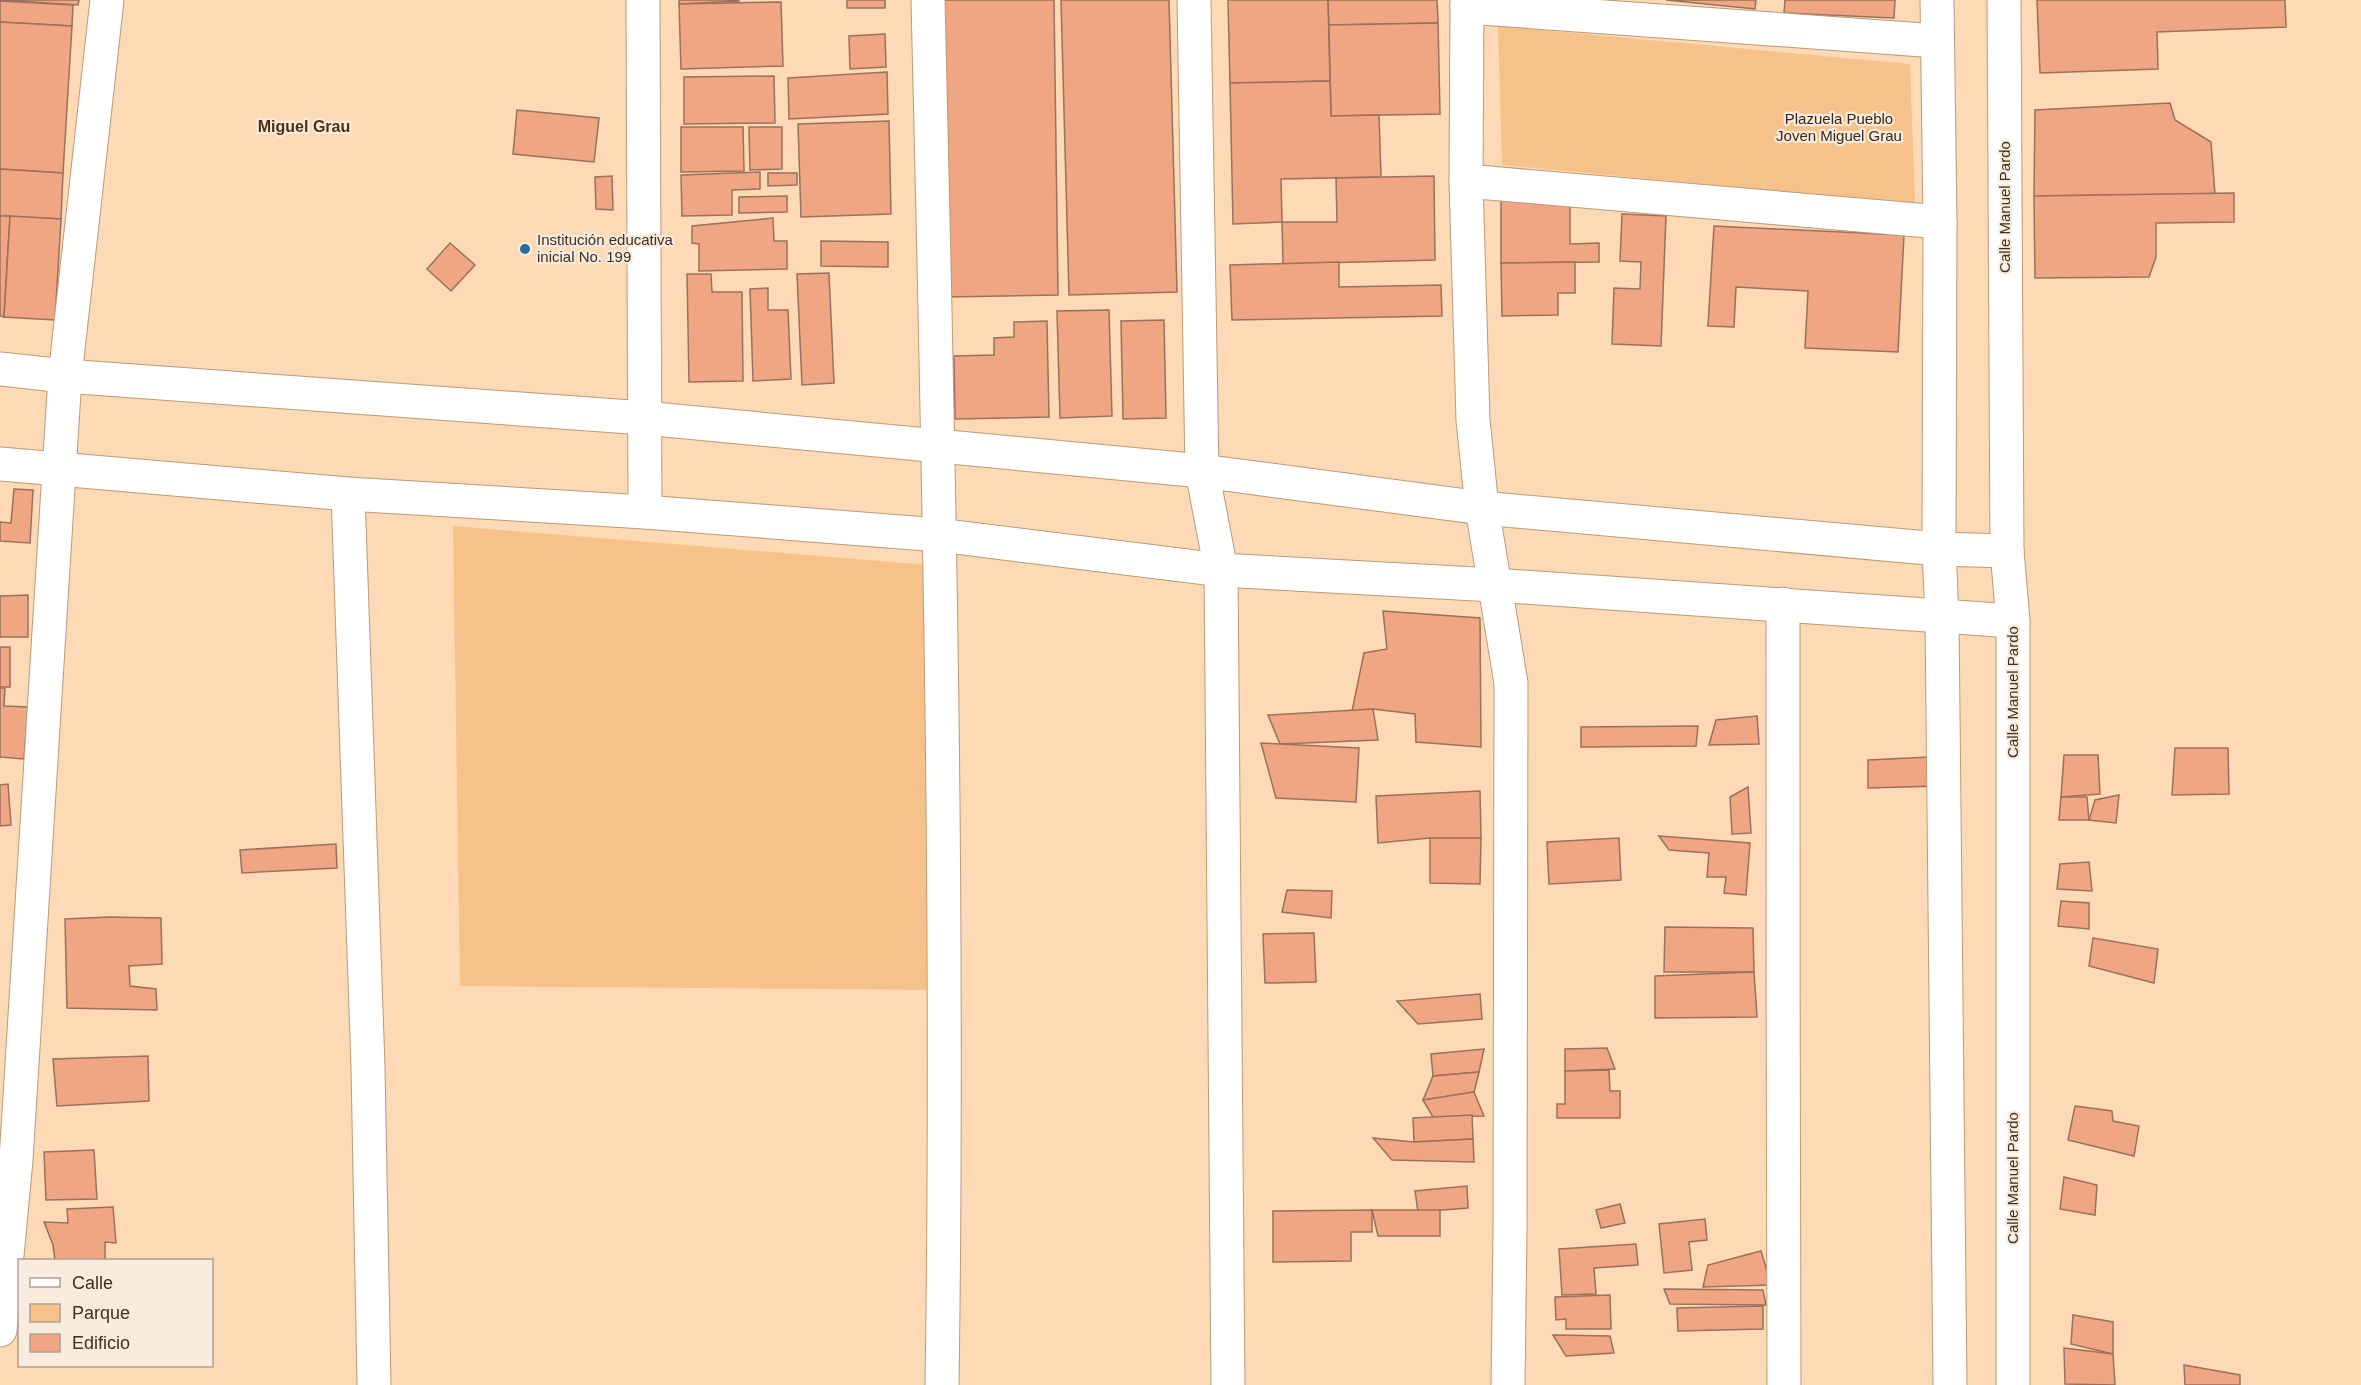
<svg xmlns="http://www.w3.org/2000/svg" width="2361" height="1385" viewBox="0 0 2361 1385" font-family="Helvetica,sans-serif">
<rect width="100%" height="100%" fill="#fdd9b5"/>
<g fill="#f7c28a">
<polygon points="1498,26 1910,64 1915,204 1502,165"/>
<polygon points="453,526 941,566 947,990 460,986"/>
</g>
<g fill="#f0a682" stroke="#9b705c" stroke-width="1.5">
<polygon points="0,0 79,0 78,5"/>
<polygon points="679,0 739,0 739,1 679,4"/>
<rect x="847" y="0" width="38" height="8"/>
<polygon points="943,0 1054,0 1058,295 947,297"/>
<polygon points="1061,0 1169,0 1177,292 1069,295"/>
<polygon points="1228,0 1328,0 1330,81 1230,83"/>
<polygon points="1328,0 1437,0 1438,23 1329,25"/>
<polygon points="1666,0 1756,0 1755,9"/>
<polygon points="1785,0 1895,0 1894,18 1784,13"/>
<polygon points="2037,0 2285,0 2286,27 2157,32 2158,69 2040,73"/>
<polygon points="0,1 73,5 72,26 0,22"/>
<polygon points="781,2 783,66 681,69 679,4"/>
<polygon points="0,22 72,26 63,173 0,169"/>
<polygon points="1438,23 1440,114 1331,116 1329,25"/>
<polygon points="885,34 886,67 850,69 849,36"/>
<polygon points="887,72 888,114 789,119 788,78"/>
<polygon points="774,76 775,123 684,124 684,77"/>
<polygon points="1330,81 1331,116 1379,115 1381,177 1281,179 1282,222 1233,224 1230,83"/>
<polygon points="2170,103 2175,120 2211,142 2215,194 2034,196 2035,110"/>
<polygon points="517,110 599,118 594,162 513,154"/>
<polygon points="889,121 891,214 801,217 798,124"/>
<polygon points="681,127 743,127 744,171 681,172"/>
<polygon points="749,127 782,127 782,169 750,170"/>
<polygon points="0,169 63,173 61,219 0,216"/>
<polygon points="760,172 760,189 732,190 732,215 682,216 681,175"/>
<polygon points="768,173 797,173 797,185 768,186"/>
<polygon points="612,176 613,210 596,209 595,177"/>
<polygon points="1434,176 1435,260 1283,264 1282,222 1337,222 1336,178"/>
<polygon points="2234,193 2234,222 2156,223 2156,257 2149,277 2035,278 2034,196"/>
<polygon points="787,196 787,212 739,213 739,197"/>
<polygon points="1570,197 1570,244 1599,243 1599,262 1501,263 1501,198"/>
<polygon points="1622,214 1666,216 1661,346 1612,344 1614,288 1640,289 1641,262 1620,261"/>
<polygon points="0,216 10,216 4,317 0,316"/>
<polygon points="10,216 61,219 55,320 4,317"/>
<polygon points="773,218 774,241 787,241 787,269 699,271 699,244 692,243 692,226"/>
<polygon points="1714,226 1904,235 1898,352 1805,348 1808,291 1736,287 1734,327 1708,326"/>
<polygon points="821,241 888,242 888,267 821,266"/>
<polygon points="450,243 475,265 451,291 427,269"/>
<polygon points="1339,262 1339,287 1441,285 1442,316 1232,320 1230,265"/>
<polygon points="1575,262 1575,293 1558,293 1558,315 1502,316 1501,263"/>
<polygon points="829,273 834,383 802,385 797,274"/>
<polygon points="687,274 711,274 712,292 742,292 743,381 689,382"/>
<polygon points="768,288 768,310 788,310 791,379 753,381 750,289"/>
<polygon points="1109,310 1112,416 1060,418 1057,311"/>
<polygon points="1164,320 1166,418 1123,419 1121,321"/>
<polygon points="1047,321 1049,417 955,419 954,356 994,355 994,338 1014,337 1014,322"/>
<polygon points="14,489 33,490 30,543 0,541 0,522 11,523"/>
<polygon points="28,595 28,637 0,637 0,596"/>
<polygon points="1383,611 1480,618 1481,747 1416,742 1415,714 1373,709 1352,711 1364,653 1387,649"/>
<rect x="0" y="647" width="10" height="40"/>
<polygon points="0,688 5,688 4,706 28,707 24,759 0,757"/>
<polygon points="1373,709 1378,740 1280,744 1268,715"/>
<polygon points="1757,716 1759,744 1709,745 1716,720"/>
<polygon points="1698,726 1696,746 1581,747 1581,727"/>
<polygon points="1261,743 1359,748 1356,802 1276,798"/>
<polygon points="2175,748 2228,748 2229,794 2172,795"/>
<polygon points="2064,755 2098,755 2100,794 2061,797"/>
<polygon points="1930,757 1938,786 1868,788 1868,760"/>
<polygon points="8,784 11,825 0,826 0,785"/>
<polygon points="1748,787 1751,833 1732,834 1730,797"/>
<polygon points="1480,791 1481,838 1430,838 1378,843 1376,796"/>
<polygon points="2119,795 2116,823 2089,820 2095,800"/>
<polygon points="2061,797 2087,797 2089,820 2059,820"/>
<polygon points="1659,836 1750,843 1746,895 1724,893 1726,877 1707,877 1709,853 1669,850"/>
<polygon points="1430,838 1481,838 1480,884 1430,883"/>
<polygon points="1619,838 1621,880 1549,884 1547,842"/>
<polygon points="336,844 337,868 242,873 240,850"/>
<polygon points="2089,862 2092,891 2057,889 2060,864"/>
<polygon points="1287,890 1332,891 1331,918 1282,912"/>
<polygon points="2061,901 2089,903 2089,929 2058,926"/>
<polygon points="109,917 161,918 162,964 129,966 130,986 156,989 157,1010 67,1008 65,919"/>
<polygon points="1665,927 1753,928 1754,972 1664,972"/>
<polygon points="1314,933 1316,982 1265,983 1263,934"/>
<polygon points="2093,938 2158,949 2154,983 2089,966"/>
<polygon points="1754,972 1757,1017 1655,1018 1655,976"/>
<polygon points="1480,994 1482,1019 1418,1024 1397,1001"/>
<polygon points="1607,1048 1615,1069 1565,1071 1565,1049"/>
<polygon points="1484,1049 1479,1072 1433,1076 1431,1054"/>
<polygon points="148,1056 149,1101 57,1106 53,1059"/>
<polygon points="1609,1070 1610,1091 1620,1091 1620,1118 1557,1118 1557,1104 1565,1104 1565,1071"/>
<polygon points="1479,1072 1474,1092 1423,1100 1433,1076"/>
<polygon points="1474,1092 1484,1116 1433,1117 1423,1100"/>
<polygon points="2075,1106 2112,1111 2113,1121 2139,1126 2134,1156 2068,1140"/>
<polygon points="1472,1115 1473,1139 1414,1142 1413,1118"/>
<polygon points="1373,1138 1414,1142 1473,1139 1474,1162 1392,1160"/>
<polygon points="94,1150 97,1199 46,1200 44,1152"/>
<polygon points="2064,1177 2097,1185 2095,1215 2060,1209"/>
<polygon points="1467,1186 1468,1208 1418,1212 1415,1191"/>
<polygon points="1620,1204 1625,1223 1601,1228 1596,1210"/>
<polygon points="113,1207 116,1243 105,1242 105,1260 55,1260 53,1245 44,1222 68,1223 67,1209"/>
<polygon points="1372,1210 1372,1232 1351,1232 1351,1261 1273,1262 1273,1211"/>
<polygon points="1372,1210 1440,1210 1440,1236 1378,1236"/>
<polygon points="1705,1219 1707,1240 1689,1242 1692,1270 1664,1273 1659,1224"/>
<polygon points="1636,1244 1638,1265 1594,1268 1596,1294 1562,1295 1559,1249"/>
<polygon points="1761,1251 1771,1285 1703,1287 1708,1265"/>
<polygon points="1664,1289 1763,1290 1766,1305 1670,1304"/>
<polygon points="1610,1295 1611,1329 1566,1329 1566,1319 1556,1320 1555,1297"/>
<polygon points="1763,1306 1763,1329 1678,1331 1677,1308"/>
<polygon points="2073,1315 2113,1322 2113,1354 2071,1344"/>
<polygon points="1553,1335 1610,1336 1614,1353 1566,1356"/>
<polygon points="2064,1348 2113,1354 2115,1385 2065,1384"/>
<polygon points="2184,1365 2240,1375 2240,1385 2185,1385"/>
</g>
<g fill="none" stroke-linecap="round" stroke-linejoin="round">
<defs>
<g id="minor">
<polyline points="643,0 645,512"/>
<path d="M928,0C939,462 949,923 942,1385"/>
<polyline points="1194,0 1202,471 1221,570 1228,1385"/>
<polyline points="1467,0 1466,181 1473,420 1482,508 1511,683 1510,1230 1508,1385"/>
<polyline points="1937,0 1940,222 1939,549 1942,617 1950,1385"/>
<polyline points="2004,0 2007,551 2013,621 2013,1385"/>
<polyline points="1467,7 1937,41"/>
<polyline points="1466,181 1940,222"/>
<polyline points="0,369 65,376 644,418 1202,471 1482,508 1939,549 2007,551"/>
<polyline points="0,464 348,494 645,512 939,535 1221,570 1494,585 2013,621"/>
<polyline points="348,494 368,1067 374,1385"/>
<path d="M1783,604C1781,864 1785,1125 1784,1385"/>
<polyline points="0,1330 16,1160 65,376 107,0"/>
</g>
</defs>
<use href="#minor" stroke="#bc9a77" stroke-width="35"/>
<use href="#minor" stroke="#fff" stroke-width="33"/>
</g>
<circle fill="#2a6aa0" stroke="#f9ebdd" stroke-width="2" cx="525" cy="249" r="6"/>
<g text-anchor="middle" stroke-width="4.5" stroke-linejoin="round" paint-order="stroke">
<g font-size="15" fill="#382715" stroke="#f9ebdd">
<text x="1839" y="124">Plazuela Pueblo<tspan x="1839" dy="17">Joven Miguel Grau</tspan></text>
</g>
<g font-size="15" fill="#3e3022" stroke="#f9ebdd">
<text transform="translate(2005 207) rotate(-90)" y="5">Calle Manuel Pardo</text>
<text transform="translate(2013 692) rotate(-90)" y="5">Calle Manuel Pardo</text>
<text transform="translate(2013 1178) rotate(-90)" y="5">Calle Manuel Pardo</text>
</g>
<g font-size="15" fill="#3e3022" stroke="#f9ebdd" text-anchor="start">
<text x="537" y="245">Institución educativa<tspan x="537" dy="17">inicial No. 199</tspan></text>
</g>
<g font-size="16" font-weight="bold" fill="#4d310f" stroke="#f9ebdd">
<text x="304" y="132">Miguel Grau</text>
</g>
</g>
<rect x="18" y="1259" width="195" height="108" fill="#f9ebdd" stroke="#aea092" stroke-width="1.5"/>
<rect x="30" y="1278" width="30" height="9" fill="#ffffff" stroke="#aea092" stroke-width="1.5"/>
<text x="72" y="1289" font-size="18" fill="#3e3022">Calle</text>
<rect x="30" y="1304" width="30" height="18" fill="#f7c28a" stroke="#aea092" stroke-width="1.5"/>
<text x="72" y="1319" font-size="18" fill="#3e3022">Parque</text>
<rect x="30" y="1334" width="30" height="18" fill="#f0a682" stroke="#aea092" stroke-width="1.5"/>
<text x="72" y="1349" font-size="18" fill="#3e3022">Edificio</text>
</svg>
